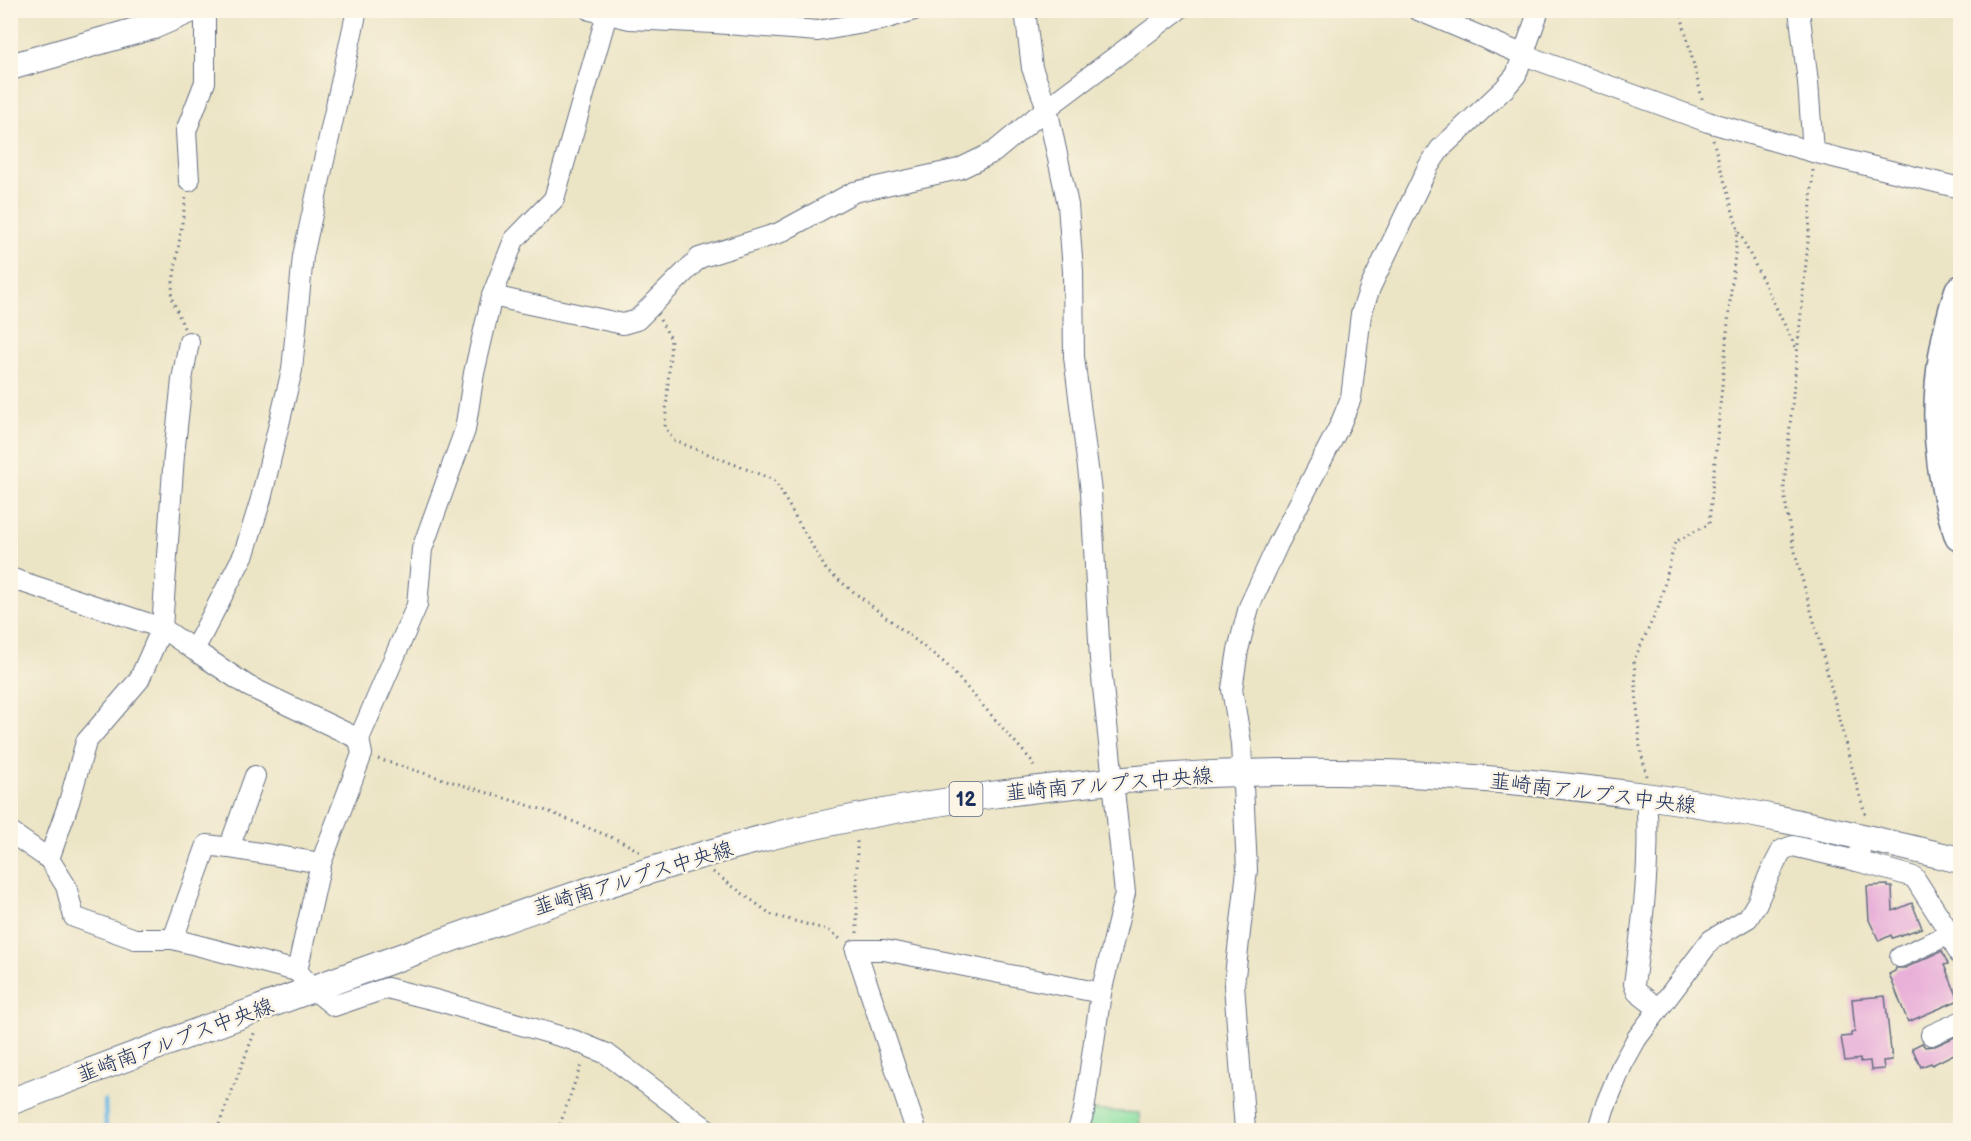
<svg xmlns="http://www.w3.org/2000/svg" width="1971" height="1141" viewBox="0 0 1971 1141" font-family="'Balsamiq Sans','Klee One',sans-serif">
<rect width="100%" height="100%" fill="#fcf5e5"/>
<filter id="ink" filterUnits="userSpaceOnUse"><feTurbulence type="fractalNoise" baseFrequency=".0167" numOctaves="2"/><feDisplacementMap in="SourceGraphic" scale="12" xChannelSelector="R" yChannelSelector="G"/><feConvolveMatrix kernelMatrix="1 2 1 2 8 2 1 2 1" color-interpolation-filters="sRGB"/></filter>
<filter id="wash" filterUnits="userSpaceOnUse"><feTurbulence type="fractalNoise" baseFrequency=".008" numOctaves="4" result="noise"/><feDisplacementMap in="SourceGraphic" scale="24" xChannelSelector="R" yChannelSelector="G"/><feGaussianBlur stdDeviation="1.35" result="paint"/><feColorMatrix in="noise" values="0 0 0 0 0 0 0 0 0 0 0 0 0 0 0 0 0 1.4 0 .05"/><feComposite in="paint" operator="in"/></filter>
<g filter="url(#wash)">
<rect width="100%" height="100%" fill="#ebe4c5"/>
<polygon fill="#89dfa1" stroke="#528780" stroke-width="1.5" points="1090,1110 1139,1113 1140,1130 1087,1130"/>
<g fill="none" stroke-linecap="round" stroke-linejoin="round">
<polyline stroke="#69b7e3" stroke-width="4.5" points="105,1101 106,1130"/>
</g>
<g id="blocks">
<g fill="#e6a7d7">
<polygon points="1888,885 1888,887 1892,887 1893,911 1912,903 1922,928 1892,938 1891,935 1879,941 1869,920 1867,886"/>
<polygon points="1942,951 1948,964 1944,965 1959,1000 1908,1022 1889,974 1895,971 1896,968 1905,968"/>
<polygon points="1885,996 1892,1060 1883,1061 1884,1069 1871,1070 1870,1061 1860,1062 1860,1059 1845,1061 1841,1037 1851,1036 1851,1033 1855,1032 1852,999"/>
<polygon points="1959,1035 1960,1051 1932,1065 1931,1063 1921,1067 1912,1048 1922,1043 1925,1047 1935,1046"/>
</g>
</g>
</g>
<g filter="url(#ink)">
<use href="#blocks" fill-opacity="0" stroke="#646e82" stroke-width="1.5"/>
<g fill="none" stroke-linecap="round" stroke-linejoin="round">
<defs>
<g id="minor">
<polyline points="590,10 630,19 714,23 818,31 881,20 914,10"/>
<polyline points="1025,10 1032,68 1047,108 1068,205 1073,271 1074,357 1091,492 1100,659 1125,893 1101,993 1084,1111 1078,1130"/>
<polyline points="1418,10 1524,55 1708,122 1813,152 1960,188"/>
<polyline points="1799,10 1808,82 1813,152"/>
<polyline points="189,181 186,131 205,82 205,10"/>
<polyline points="492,296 623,324 637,320 699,258 779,233 854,192 959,169 994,152 1047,108 1178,10"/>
<polyline points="10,578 162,628 194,650 244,554 261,499 292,370 303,256 357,10"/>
<polyline points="194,650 248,686 359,739"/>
<path d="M1646,796C1651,860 1643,921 1634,984L1637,992L1659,1009"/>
<polyline points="10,832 49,859 66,886 74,917 135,939 173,939 297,971 313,989 334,1006 387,988 439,1001 573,1040 607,1054 708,1130"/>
<polyline points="229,848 321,863"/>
<polyline points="49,859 69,802 86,742 139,680 162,628 174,455 182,380 189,342"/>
<polyline points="1857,861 1914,877 1944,924 1960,955"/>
<polyline points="173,939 207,845 229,848 255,776"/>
<polyline points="1900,957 1950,934"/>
<polyline points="297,971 321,863 362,754 359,739 417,605 422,549 465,430 474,373 492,296 514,240 554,199 607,14"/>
<polyline points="1931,1035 1960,1022"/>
<polyline points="916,1130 856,950 884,950 1101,993"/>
<polyline points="1245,1130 1234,985 1247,870 1241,743 1232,689 1238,650 1249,607 1278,544 1340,425 1351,398 1361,314 1370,288 1428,167 1440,149 1504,89 1516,75 1539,10"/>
<polyline points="1598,1130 1604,1109 1622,1065 1637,1038 1711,940 1748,918 1757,903 1770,873 1782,850 1793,846 1857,861 1864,837"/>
</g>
<g id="major">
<polyline points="10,67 153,26 190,10"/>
<path d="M10,1102C146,1050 281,1000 417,951C528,911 638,871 753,841C831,820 911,806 991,795C1074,784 1158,775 1242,773C1376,768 1511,778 1644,796C1751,810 1856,835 1960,860"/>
</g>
<path id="highway" d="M1960,291C1933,372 1932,456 1960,536"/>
</defs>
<use href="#minor" stroke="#646e82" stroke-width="22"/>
<use href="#major" stroke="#646e82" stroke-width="28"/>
<use href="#highway" stroke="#646e82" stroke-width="33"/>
<g stroke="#646e82" stroke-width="3" stroke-dasharray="1.5 4.5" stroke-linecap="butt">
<polyline points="1680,10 1703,102"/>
<polyline points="1713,140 1738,230 1797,350"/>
<path d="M1813,170L1809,232L1784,487C1788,540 1807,592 1820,644C1835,702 1849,760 1866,817"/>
<polyline points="660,320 671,339 665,427 673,440 774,480 827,571 946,664 1031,760 1035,770"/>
<polyline points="184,328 171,296 186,197"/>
<polyline points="378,759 550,812 625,843 640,852"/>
<polyline points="1647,776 1640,748 1634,660 1659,606 1675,542 1709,524 1732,280 1738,230"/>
<polyline points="713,872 772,915 828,930 843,941"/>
<polyline points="857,933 857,837"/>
<polyline points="217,1130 255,1031"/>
<polyline points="558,1130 582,1062"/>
</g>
<use href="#minor" stroke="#fff" stroke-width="20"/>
<use href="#major" stroke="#fff" stroke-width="26"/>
<use href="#highway" stroke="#fff" stroke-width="30"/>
</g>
</g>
<g text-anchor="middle" stroke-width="5" stroke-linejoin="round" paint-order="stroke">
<rect fill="#fcf5e5" stroke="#5e6a86" stroke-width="1.5" x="949.5" y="782" width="33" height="34" rx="4.5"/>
<g font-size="20" font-weight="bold" fill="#1b2f5e">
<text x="966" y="806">12</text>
</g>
<g font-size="21" fill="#1b2f5e" stroke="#fcf5e5">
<text transform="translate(1109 784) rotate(-5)" y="7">韮崎南アルプス中央線</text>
<text transform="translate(1593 793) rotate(7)" y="7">韮崎南アルプス中央線</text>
<text transform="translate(633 878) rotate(-17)" y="7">韮崎南アルプス中央線</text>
<text transform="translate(175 1040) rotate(-20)" y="7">韮崎南アルプス中央線</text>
</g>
</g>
<rect width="1971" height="1141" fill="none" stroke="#fcf5e5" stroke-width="36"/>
</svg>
